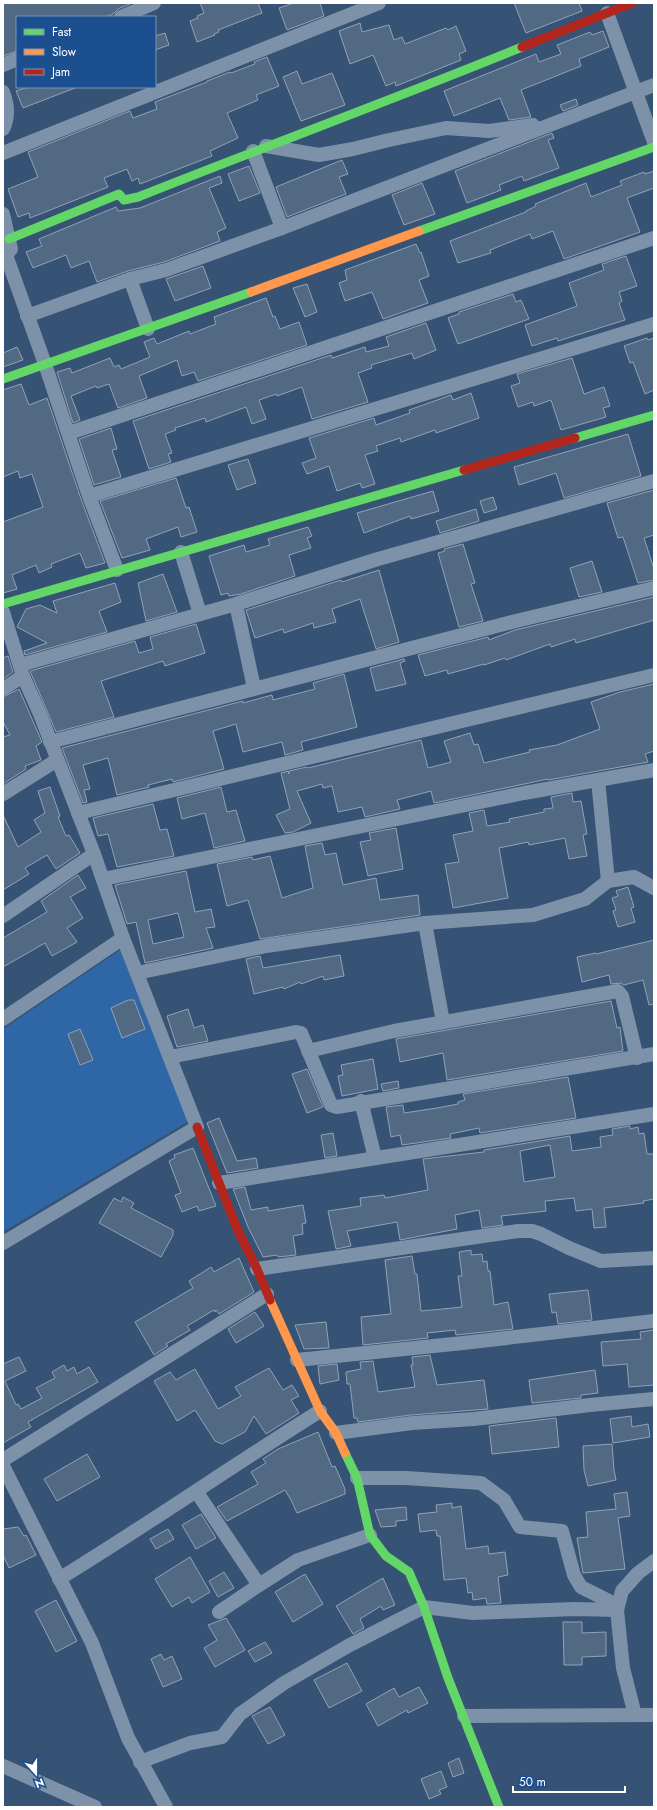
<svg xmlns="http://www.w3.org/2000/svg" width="657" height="1810" viewBox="0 0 657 1810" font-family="Jost,sans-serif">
<rect width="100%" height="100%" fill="#365274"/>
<polygon fill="#2f66a5" points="123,948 189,1121 3,1232 3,1029"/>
<g fill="#526984" stroke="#92a2b6" fill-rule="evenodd">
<polygon points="3,3 132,3 118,9 113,14 106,17 17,17 17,51 3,56"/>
<polygon points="200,3 258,3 262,13 218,30 219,32 214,34 215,35 197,42 190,21 198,18 197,16 204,13"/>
<polygon points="293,3 320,3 324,16 287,30 279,8"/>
<polygon points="514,3 579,3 582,11 526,33"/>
<polygon points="360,23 362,32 389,25 394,40 402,37 405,44 446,28 448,30 456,26 466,51 459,54 461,60 396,86 395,82 386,86 373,55 350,64 339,31"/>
<polygon points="603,31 609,47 579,59 581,66 521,90 531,117 509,120 500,98 454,116 444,91 536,54 539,62 561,54 557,45 590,32 592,35"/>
<polygon points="165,33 169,45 155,50 155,36"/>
<polygon points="267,57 279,86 256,95 258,100 227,113 238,138 210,151 212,156 140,184 138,178 132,181 127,169 104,178 108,187 30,218 29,213 18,217 8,189 38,177 28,152 130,111 133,118 157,109 155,102 207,82 207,81 230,72 231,73 255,64 254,62"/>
<polygon points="297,71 302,84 332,73 345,105 301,121 283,77"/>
<polygon points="28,87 75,87 75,88 23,108 16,91"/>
<polygon points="576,99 578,105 563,111 560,105"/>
<polygon points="552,133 554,138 548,140 559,168 524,181 522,176 499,185 501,190 467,203 455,171"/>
<polygon points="342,160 348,174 339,177 346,194 287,217 276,187"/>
<polygon points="249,166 260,193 239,201 228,174"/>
<polygon points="654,171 654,188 627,198 640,232 564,259 553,231 532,239 530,234 490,250 491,253 458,263 450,241 526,212 526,211 536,206 535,204 586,183 591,197 622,185 620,181 644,172 645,174"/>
<polygon points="220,176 222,183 209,188 226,228 217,232 220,241 164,262 128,271 97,282 89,261 71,268 66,255 33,268 26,252 42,246 39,239 116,207 118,211 140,208"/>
<polygon points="422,183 435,214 404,225 392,195"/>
<polygon points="416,244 420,253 421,252 429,276 419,280 428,303 383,319 372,292 345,301 339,283 347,280 345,270"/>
<polygon points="626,256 637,286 619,292 622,301 619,303 625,320 558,341 557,338 532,346 525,325 577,306 569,283 604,270 602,264"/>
<polygon points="203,266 211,288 175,301 166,279"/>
<polygon points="307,284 317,312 305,317 293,288"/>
<polygon points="513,294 516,302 521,300 529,319 458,344 448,318 459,314 459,312"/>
<polygon points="266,298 273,317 275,316 280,329 299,322 307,345 198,381 194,372 182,376 177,360 139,376 147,398 118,408 109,384 97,388 96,386 71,396 80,420 73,423 57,372 70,368 72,373 110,358 114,367 119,365 121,369 150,357 144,342 154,338 157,344 189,331 190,334 216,324 214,317"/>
<polygon points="426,323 436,350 414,359 412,353 371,365 372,368 358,373 368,402 312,419 302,387 277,396 276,394 259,400 266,419 252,424 246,407 206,422 205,418 175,428 176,430 165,434 172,453 168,454 171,462 149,469 133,421 331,355 332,358 365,347 366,352 389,346 386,337"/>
<polygon points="647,338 648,340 654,338 654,390 645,394 633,362 630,363 624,346"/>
<polygon points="17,347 23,360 3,367 3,353"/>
<polygon points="572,358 584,394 604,387 610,406 603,408 606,417 561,430 551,400 534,406 533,402 518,407 511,386 520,383 517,374"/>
<polygon points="21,384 29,405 47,398 81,499 105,563 86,568 80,553 51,564 52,567 39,573 36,565 12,575 17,589 3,593 3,522 43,507 32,474 20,478 18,471 3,477 3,390"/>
<polygon points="471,393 479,418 436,433 435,430 401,442 400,438 376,446 378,451 365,455 375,484 362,488 360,483 337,491 329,466 307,474 302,463 316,458 309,438 374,418 376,425 410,413 409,410 451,395 453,400"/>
<polygon points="111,428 117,449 112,450 121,477 94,485 79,439"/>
<polygon points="628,434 641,476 564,498 556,473 519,485 514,467"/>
<polygon points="248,459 256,483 237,490 228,465"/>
<polygon points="176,478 186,508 189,507 197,532 181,537 178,527 146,539 150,550 122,558 100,501"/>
<polygon points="654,490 654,535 644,538 654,569 654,580 638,583 623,537 618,538 607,503"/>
<polygon points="433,491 439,511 411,519 410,516 364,533 357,513"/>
<polygon points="493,497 497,509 484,513 480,501"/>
<polygon points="476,509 479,521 440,533 436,521"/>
<polygon points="308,527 312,536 307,538 311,548 289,555 295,576 241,594 229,596 228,593 221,595 209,556 244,545 246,552 270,545 268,539"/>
<polygon points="463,544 475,583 471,584 483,621 459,627 438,553 445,551 444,549"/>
<polygon points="592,561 602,592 579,597 570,568"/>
<polygon points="379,570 399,642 376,649 360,599 332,609 336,622 314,628 313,623 284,633 283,629 255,638 246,610 341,580 342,582"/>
<polygon points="163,574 177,612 146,621 138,583"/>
<polygon points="115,583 121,602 99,611 107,632 25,655 24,651 47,643 17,627 26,609 40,605 57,613 53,601"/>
<polygon points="654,597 654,620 576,643 575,639 551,647 550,644 506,660 505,658 484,665 484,664 448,674 447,670 425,676 418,655 488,637 489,640 515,630"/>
<polygon points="196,624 205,653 165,666 163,661 101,681 114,717 56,732 30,671 135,641 139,653 153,649 150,637"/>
<polygon points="8,656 13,672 3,679 3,658"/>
<polygon points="404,659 405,661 400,663 406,684 376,691 370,668"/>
<polygon points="344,674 357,727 301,742 303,750 285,755 282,742 243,752 236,724 213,731 224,769 220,770 173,782 172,779 148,785 149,787 117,795 108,758 83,765 90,789 84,790 87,802 83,803 62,748 243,701 243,703 272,695 273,700 315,689 313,683"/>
<polygon points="654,684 654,751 645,754 648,762 548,780 548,779 434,803 431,791 397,800 400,809 365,817 362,807 338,812 332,786 323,788 322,784 297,791 311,823 293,832 285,833 276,815 290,809 281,773 288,771 289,774 289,771 307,767 308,768 421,740 428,768 451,762 444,741 470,733 474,745 478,744 484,763 530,752 529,750 557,745 600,729 591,702 620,692"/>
<polygon points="19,689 42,742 36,746 41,760 25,766 26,769 3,784 3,737 10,735 3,722 3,697"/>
<polygon points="50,787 60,816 58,817 66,836 69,835 80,853 56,869 47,855 25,868 29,874 3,890 3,815 18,847 41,832 34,820 45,813 38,791"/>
<polygon points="221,787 227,812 236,810 245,841 214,848 205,813 182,819 177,798"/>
<polygon points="572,793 573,802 581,801 587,834 583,835 587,856 569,859 565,838 529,845 528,842 499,848 508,898 453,908 445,864 459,862 453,835 473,831 469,813 484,810 487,826 510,822 509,819 544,812 544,809 553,808 551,797"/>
<polygon points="153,804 160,830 167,829 174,856 117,867 108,834 98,836 93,818"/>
<polygon points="396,828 403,869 368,876 360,842 371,840 369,833"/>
<polygon points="322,843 325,855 336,853 343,885 376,878 380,900 418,895 420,915 260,939 248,900 227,906 217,864 252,857 253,860 270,856 282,898 313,888 305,846"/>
<path d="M186,871L195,912L211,909L215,927L206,928L213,948L145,963L136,922L127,924L115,885ZM178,913L184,937L153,944L148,920Z"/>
<polygon points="78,875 86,888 70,897 83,918 67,928 77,942 52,956 45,943 3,967 3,938 47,912 41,901"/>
<polygon points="628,887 634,907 631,908 635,922 618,927 613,911 616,910 612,898 618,896 616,891"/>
<polygon points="654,940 654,1004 649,1005 643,980 624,985 621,983 611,984 609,975 582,982 577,957 596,953 596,954"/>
<polygon points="340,955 344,976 324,980 323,976 301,984 300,982 284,989 283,987 254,994 246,959 260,956 263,968"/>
<polygon points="128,1000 134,1000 145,1029 122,1038 111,1008"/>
<polygon points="611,1001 617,1028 620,1027 623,1051 447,1080 443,1053 400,1062 396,1039"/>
<polygon points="188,1009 194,1028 203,1025 208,1041 177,1047 167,1016"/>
<polygon points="80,1029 93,1060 80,1065 68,1034"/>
<polygon points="373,1059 378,1089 342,1096 338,1076 343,1075 341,1065"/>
<polygon points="307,1069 323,1107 307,1113 292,1074"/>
<polygon points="568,1077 576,1118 480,1133 479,1128 450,1134 451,1138 402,1145 400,1135 391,1137 386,1107 403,1105 404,1113 437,1108 458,1104 458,1102 465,1100 463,1094"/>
<polygon points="398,1081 399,1088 383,1091 381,1084"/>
<polygon points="219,1118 237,1161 256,1158 258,1168 227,1173 207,1123"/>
<path d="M630,1126V1129L638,1127L639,1134L644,1133L647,1154H654V1199L643,1201L644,1203L604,1208L606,1227L594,1228L592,1209L576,1211L574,1198L545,1201L546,1211L501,1216L503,1225L482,1228L479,1210L455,1215L457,1229L400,1240L397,1222L347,1231L351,1246L336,1249L328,1211L361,1206L360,1198L384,1195L385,1198L428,1190L423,1159L484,1152V1150L570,1136L572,1151L601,1147L600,1137L613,1135L612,1129ZM550,1145L555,1177L524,1182L520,1151Z"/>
<polygon points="333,1133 337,1156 325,1158 321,1135"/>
<polygon points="193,1148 216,1206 199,1211 197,1206 182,1212 175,1195 181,1193 169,1161 175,1158 174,1155"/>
<polygon points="245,1187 251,1210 268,1207 268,1211 303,1205 306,1223 302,1224 303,1234 293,1236 296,1255 278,1257 277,1255 263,1257 248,1227 233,1189"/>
<polygon points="123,1197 134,1203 131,1208 173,1230 173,1235 161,1257 99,1223 114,1198 121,1202"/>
<polygon points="471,1250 471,1255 482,1254 483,1262 487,1261 488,1271 490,1271 494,1305 508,1302 513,1329 456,1335 455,1330 427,1333 428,1338 363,1345 361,1317 391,1314 385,1260 412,1256 415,1274 417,1274 421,1311 453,1308 462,1307 458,1276 462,1276 459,1252"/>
<polygon points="239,1258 254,1292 219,1314 216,1310 215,1312 214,1310 187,1326 190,1330 166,1344 168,1346 154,1355 135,1322 193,1288 189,1281 211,1267 214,1272"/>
<polygon points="588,1290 592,1320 558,1324 556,1312 552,1313 549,1294"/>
<polygon points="255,1312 264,1326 236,1343 228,1329"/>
<polygon points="326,1322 329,1348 304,1349 295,1325"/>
<polygon points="654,1330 654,1385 629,1387 627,1364 603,1366 601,1342 641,1339 640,1332"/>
<polygon points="430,1355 437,1385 484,1380 488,1409 411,1415 358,1422 357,1418 354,1418 350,1384 347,1384 346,1372 361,1369 360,1362 373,1361 378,1392 415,1387 411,1365 413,1365 412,1357"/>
<polygon points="19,1357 26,1371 5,1381 16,1405 18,1404 21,1409 42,1398 36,1388 55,1378 52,1372 64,1365 67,1371 74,1367 77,1374 89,1367 98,1382 28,1422 31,1427 3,1443 3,1364"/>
<polygon points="337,1364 339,1380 320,1384 318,1366"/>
<polygon points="269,1368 283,1390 292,1385 299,1396 291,1400 299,1413 266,1434 254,1416 245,1432 222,1444 215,1441 195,1410 177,1421 154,1381 170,1372 176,1380 195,1369 218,1409 241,1396 235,1387"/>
<polygon points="595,1370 598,1393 581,1395 581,1398 532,1403 529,1380"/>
<polygon points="631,1416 632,1427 648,1424 650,1437 613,1443 610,1419"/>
<polygon points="556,1418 559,1447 492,1454 489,1426"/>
<polygon points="318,1432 332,1467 335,1466 345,1489 345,1494 297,1513 291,1500 285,1490 227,1521 217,1507 258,1484 251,1472 266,1463 263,1459 278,1449"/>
<polygon points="612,1444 614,1470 616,1480 588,1486 584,1470 583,1446"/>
<polygon points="87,1454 100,1477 57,1501 44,1479"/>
<polygon points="627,1492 630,1516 618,1518 625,1569 583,1573 577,1538 588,1537 586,1512 616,1509 614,1494"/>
<polygon points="452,1503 452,1508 461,1506 466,1549 488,1546 489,1554 505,1552 508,1575 498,1577 501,1603 487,1604 486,1598 473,1600 472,1592 468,1593 466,1578 444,1580 440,1536 437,1536 436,1530 420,1532 418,1514 437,1512 436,1505"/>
<polygon points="406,1507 407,1520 396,1521 396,1526 381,1527 375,1510"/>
<polygon points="201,1514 216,1538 196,1549 182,1525"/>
<polygon points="18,1527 24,1536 26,1535 36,1555 9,1568 3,1555 3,1529"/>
<polygon points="168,1529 174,1539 156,1549 150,1539"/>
<polygon points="190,1557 210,1592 192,1603 189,1597 172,1607 155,1579"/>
<polygon points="224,1572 234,1588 218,1597 209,1581"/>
<polygon points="305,1574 323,1604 293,1622 275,1592"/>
<polygon points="383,1578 395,1605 383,1610 381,1606 360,1619 364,1628 353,1634 336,1606"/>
<polygon points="56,1600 77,1641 56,1652 35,1611"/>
<polygon points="226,1618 245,1650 215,1667 204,1648 217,1640 208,1625"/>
<polygon points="563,1622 582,1622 582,1633 606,1632 606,1656 582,1657 582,1665 564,1665"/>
<polygon points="265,1642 272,1653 255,1662 248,1651"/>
<polygon points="161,1654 164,1660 172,1656 182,1679 163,1687 151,1659"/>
<polygon points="347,1663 362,1691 329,1708 314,1680"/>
<polygon points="419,1687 428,1703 408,1713 407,1710 378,1726 366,1704 394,1688 399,1697"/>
<polygon points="270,1707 285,1735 268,1744 252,1716"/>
<polygon points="459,1758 464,1773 453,1777 448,1763"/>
<polygon points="441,1771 447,1787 439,1790 441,1794 429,1799 421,1779"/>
</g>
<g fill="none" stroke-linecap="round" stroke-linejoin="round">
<g stroke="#7d92a8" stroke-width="14">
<polyline points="607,13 654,142"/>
<polyline points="121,17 154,3"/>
<polyline points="3,65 17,59"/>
<path d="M3,92C8,105 9,117 3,129"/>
<polyline points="266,146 319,155 353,149 389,140 446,128 489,131 533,125"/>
<polyline points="253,151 282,228"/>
<polyline points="3,153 379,3"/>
<polyline points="3,214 11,249 6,255 45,364 89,496 117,570"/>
<polyline points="130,279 148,329"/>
<polyline points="27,316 130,279 166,270 282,228 654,85"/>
<polyline points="69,433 654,238"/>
<polyline points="89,496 654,324"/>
<polyline points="181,552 200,614"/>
<polyline points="236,604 254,688"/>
<polyline points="3,612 23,676 40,714 94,854 123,938"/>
<polyline points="20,665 236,604 378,559 654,481"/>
<polyline points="3,689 23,676"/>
<polyline points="50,742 516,621 654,588"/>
<polyline points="598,780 608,881"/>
<polyline points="3,794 57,760"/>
<polyline points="78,813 654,675"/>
<polyline points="103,879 524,793 654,770"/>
<polyline points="3,916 94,854"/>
<polyline points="425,923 443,1022"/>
<polyline points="137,973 266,946 425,923 533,915 585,899 608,881 634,877 654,888"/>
<polyline points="3,1019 123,938 197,1127 3,1243"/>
<polyline points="308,1051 394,1031 618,991 622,996 637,1058"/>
<polyline points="170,1057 296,1032 301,1033 331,1105 337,1107 654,1054"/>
<polyline points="361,1101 375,1158"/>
<polyline points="219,1183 654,1114"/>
<polyline points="257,1269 518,1231 532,1231 541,1234 569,1248 601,1261 654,1258"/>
<polyline points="297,1360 463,1343 654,1321"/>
<polyline points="336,1433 412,1423 474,1419 590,1405 654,1399"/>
<polyline points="3,1460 267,1294"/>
<polyline points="3,1466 92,1643 128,1738 166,1807"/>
<polyline points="357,1478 406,1478 481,1483 504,1500 520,1527 562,1531 574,1575 581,1587 609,1601 617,1610"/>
<polyline points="196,1491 259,1585 298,1560 370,1535"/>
<path d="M59,1579C147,1525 232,1466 320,1411"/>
<polyline points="617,1610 622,1591 638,1573 654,1561"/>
<polyline points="219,1612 259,1585"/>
<polyline points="464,1716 654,1715"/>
<polyline points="140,1762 190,1743 222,1737 240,1714 284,1683 348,1646 424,1607 473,1613 575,1609 617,1610 623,1668 635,1715"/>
<polyline points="3,1766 95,1807"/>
</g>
<g stroke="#63d668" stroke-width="9">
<polyline points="419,231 654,147"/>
<path d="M9,239L119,194L124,200L138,197C266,146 395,99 522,47"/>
<polyline points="3,379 251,292"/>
<polyline points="575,438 654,415"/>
<polyline points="3,604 464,470"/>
<polyline points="345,1453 357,1478 370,1535 386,1556 409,1572 424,1607 448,1678 499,1807"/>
</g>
<g stroke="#ff974d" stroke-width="9">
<polyline points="251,292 419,231"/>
<polyline points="270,1300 320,1411 336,1433 345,1453"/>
</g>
<g stroke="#b3261e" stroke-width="9">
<polyline points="522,47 632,3"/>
<polyline points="464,470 575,438"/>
<polyline points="197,1127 238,1231 257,1269 270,1300"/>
</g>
</g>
<rect width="657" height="1810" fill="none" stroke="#ffffff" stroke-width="8"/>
<rect x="16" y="16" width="140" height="72" fill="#1b4f8f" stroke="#7695bc"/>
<rect x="24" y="29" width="20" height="6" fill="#63d668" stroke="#7695bc"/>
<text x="52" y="36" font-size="12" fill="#ffffff">Fast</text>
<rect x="24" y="49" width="20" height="6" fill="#ff974d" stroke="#7695bc"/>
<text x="52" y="56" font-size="12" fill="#ffffff">Slow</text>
<rect x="24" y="69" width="20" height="6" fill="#b3261e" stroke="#7695bc"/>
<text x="52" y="76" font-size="12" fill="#ffffff">Jam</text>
<g transform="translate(36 1774) rotate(159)" stroke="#1b4f8f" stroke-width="3" paint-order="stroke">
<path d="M0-3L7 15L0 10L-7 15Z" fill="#ffffff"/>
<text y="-6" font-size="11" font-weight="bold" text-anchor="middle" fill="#ffffff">N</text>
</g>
<path d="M513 1786v6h112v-6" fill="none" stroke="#ffffff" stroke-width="2"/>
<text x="519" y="1786" font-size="12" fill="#ffffff" stroke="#1b4f8f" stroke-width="3" paint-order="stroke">50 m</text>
</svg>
